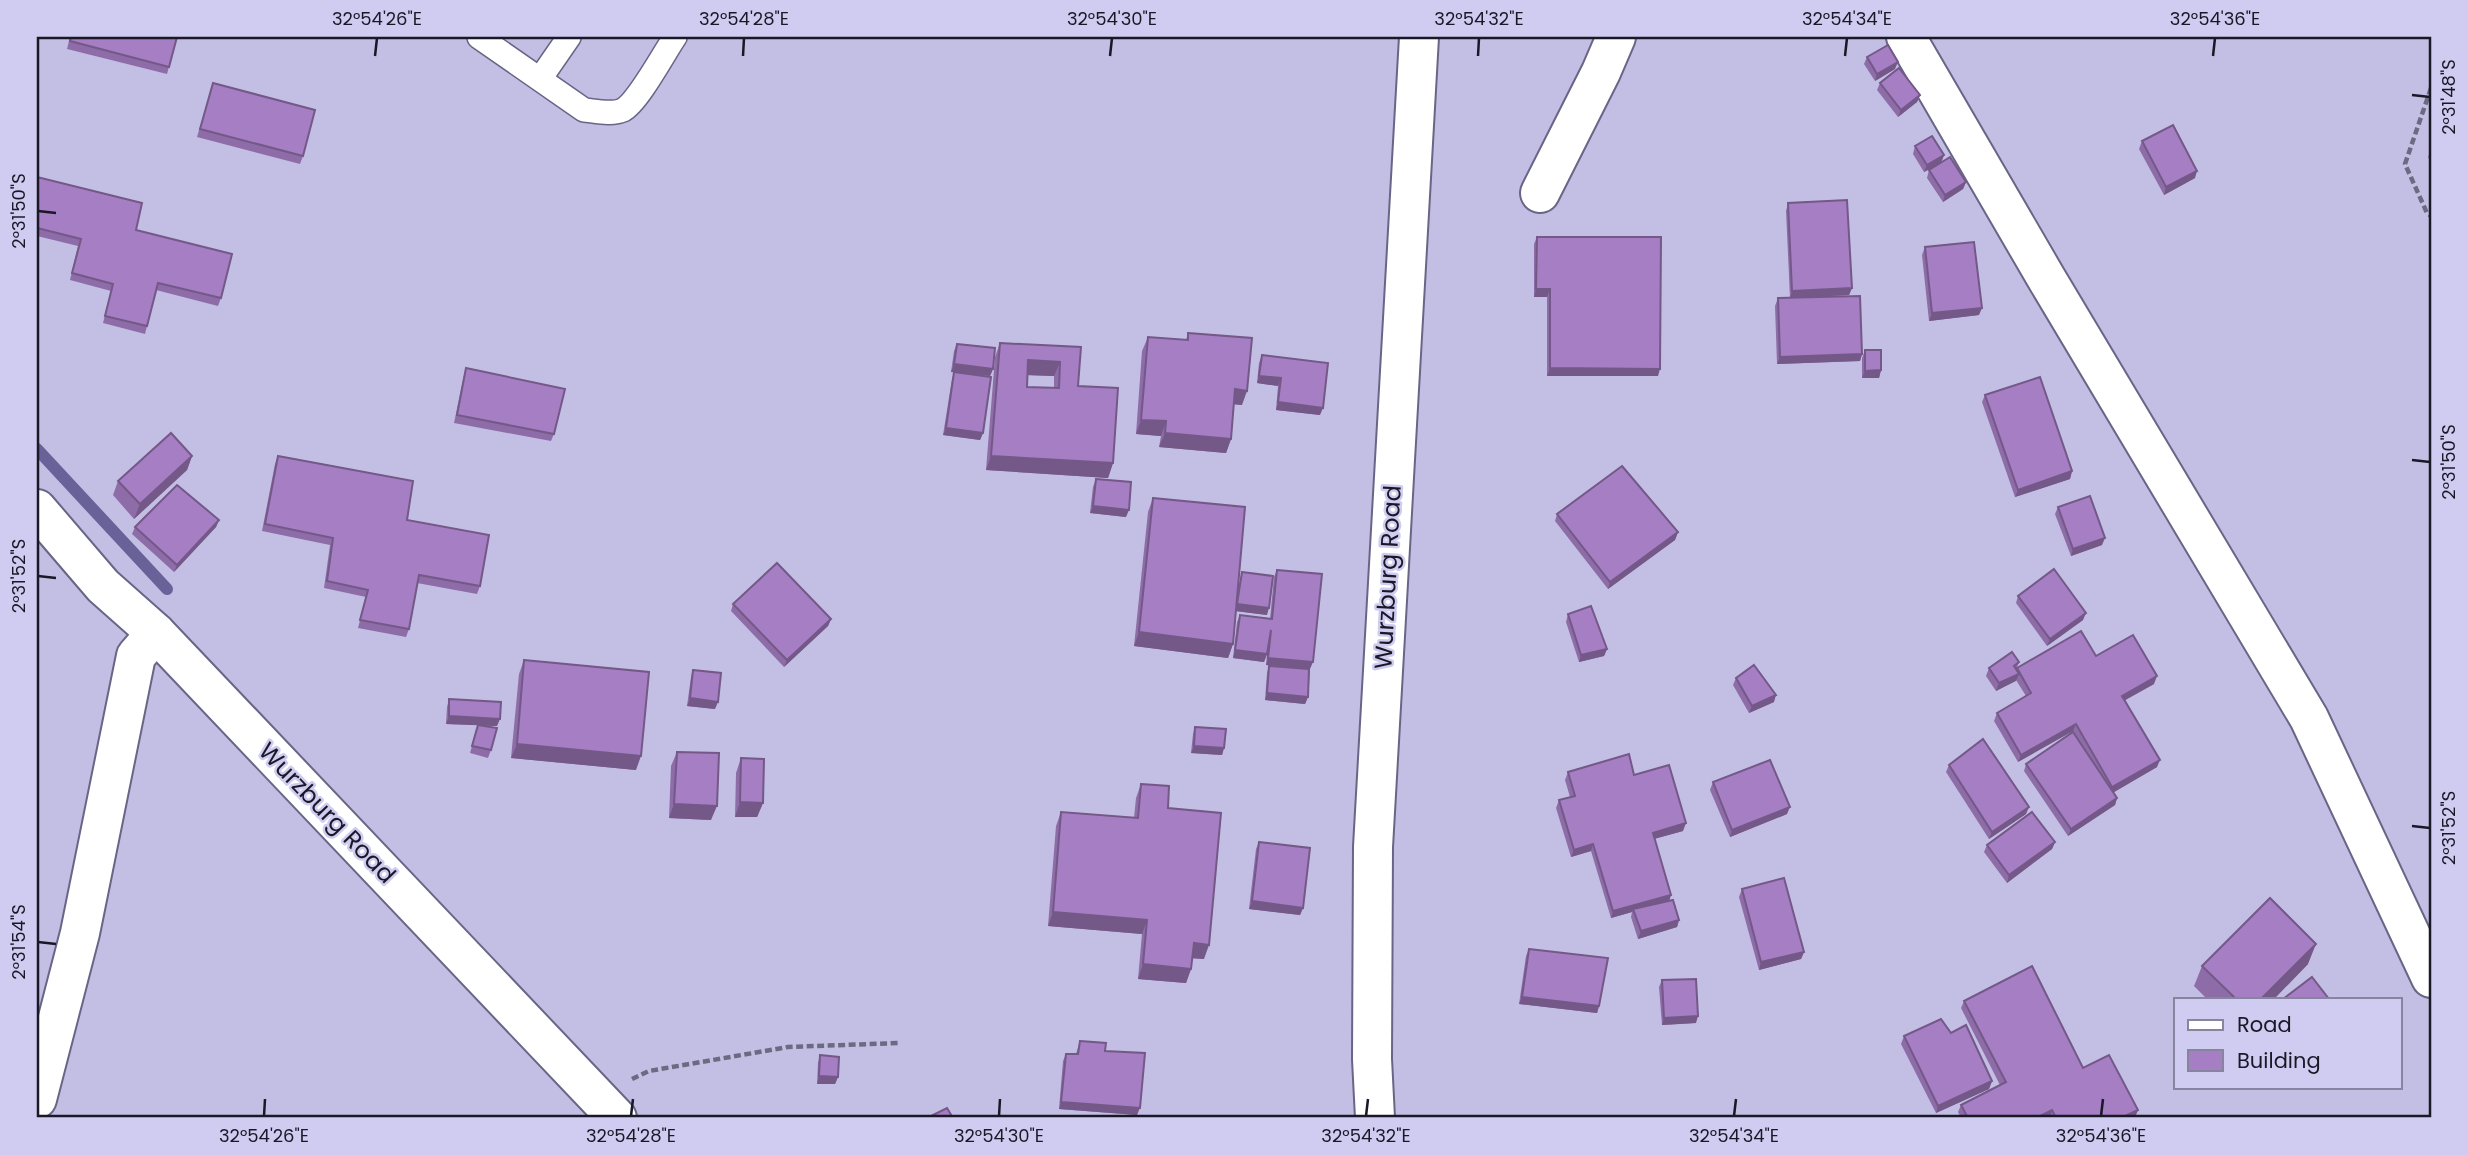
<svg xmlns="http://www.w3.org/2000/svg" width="2468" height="1155" viewBox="0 0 2468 1155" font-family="Poppins,sans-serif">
<rect width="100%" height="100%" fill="#c3bfe4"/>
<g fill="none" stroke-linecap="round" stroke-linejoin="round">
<polyline stroke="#696299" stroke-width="12" points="37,449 167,589"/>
<defs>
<g id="lane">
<path d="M479,37L584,110C595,111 612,115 623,110C638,102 664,53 675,37"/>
<polyline points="540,79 569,37"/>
</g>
<g id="street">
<polyline points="1906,37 2045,276 2309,718 2431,978"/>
<polyline points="1540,193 1601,72 1616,37"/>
<polyline points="37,509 103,586 156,633 617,1118"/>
<polyline points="37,1099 80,933 136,656 156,633"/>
<polyline points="1375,1118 1372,1059 1373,847 1419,37"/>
</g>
</defs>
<use href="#lane" stroke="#686586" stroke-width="26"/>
<use href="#street" stroke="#686586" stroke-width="42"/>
<g stroke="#6c6a83" stroke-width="4.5" stroke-dasharray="7 3.5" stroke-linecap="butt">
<polyline points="2431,88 2405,164 2427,213 2431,216"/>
<polyline points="632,1079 649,1071 788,1047 900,1043"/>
</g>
<use href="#lane" stroke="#fff" stroke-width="23"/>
<use href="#street" stroke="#fff" stroke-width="38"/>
</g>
<g fill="#8e6ca8" fill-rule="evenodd">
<polygon points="70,37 177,37 167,74 67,49"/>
<polygon points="1867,57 1895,69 1875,81 1864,64"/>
<polygon points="213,83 303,156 300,164 197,137"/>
<polygon points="1880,83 1920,95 1917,102 1898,117 1877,90"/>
<polygon points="2142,141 2195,178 2164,195 2139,149"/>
<polygon points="1915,146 1944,155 1941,163 1924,172 1913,154"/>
<polygon points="2431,146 2431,159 2428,158"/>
<polygon points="1929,170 1966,182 1963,189 1943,202 1927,178"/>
<polygon points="37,177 136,230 221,298 218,306 156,290 145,334 103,323 111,291 70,280 78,246 37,236"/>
<polygon points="1788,203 1852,288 1849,295 1792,298 1862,354 1860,361 1777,364 1775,306 1778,298 1790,298 1786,211"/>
<polygon points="1537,237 1658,376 1547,376 1547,297 1534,297 1534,244"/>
<polygon points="1925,247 1979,315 1929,321 1922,255"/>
<polygon points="1188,333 1242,405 1234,404 1231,439 1226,453 1159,447 1161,436 1136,434 1142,351 1148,337 1186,340"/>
<path d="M1000,343L1081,347L1078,386L1113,463L1108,478L986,470L995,357ZM1028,375L1054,376V388L1027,387Z"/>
<polygon points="957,344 993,369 990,376 966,373 983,433 980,440 943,435 952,379 954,372 951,372 954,351"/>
<polygon points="1865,350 1881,370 1879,378 1862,378 1862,358"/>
<polygon points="1262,355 1320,415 1276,410 1278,386 1257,383 1259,363"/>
<polygon points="466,368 554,434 551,441 454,423 464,375"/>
<polygon points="1985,395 2072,471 2070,479 2015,497 1982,402"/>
<polygon points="192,456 187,470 134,519 113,495 118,481"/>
<polygon points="278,456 407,520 480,586 477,594 417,583 409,629 406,637 358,628 366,597 324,588 330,545 262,531 275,464"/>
<polygon points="1096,479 1126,517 1090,513 1093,487"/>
<polygon points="1153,498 1238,589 1240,579 1242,572 1267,615 1236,611 1233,644 1228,658 1134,646 1148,512"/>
<polygon points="2058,507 2102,545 2071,556 2055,514"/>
<polygon points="1557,514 1678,532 1675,540 1608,589 1555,521"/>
<polygon points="219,520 216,527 174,572 132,534 135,527"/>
<polygon points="1277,570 1310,669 1308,697 1305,704 1265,700 1267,673 1269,666 1288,667 1266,665 1267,654 1264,662 1233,658 1237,622 1240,615 1270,619 1274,577"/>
<polygon points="2018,596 2083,620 2047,646 2016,603"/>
<polygon points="733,604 831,619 828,626 784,667 731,611"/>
<polygon points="1568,614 1607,649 1604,656 1579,662 1566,622"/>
<polygon points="2096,656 2154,684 2125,700 2157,767 2114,792 2117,798 2115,805 2068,836 2024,771 2026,764 2077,738 2073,731 2018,762 1994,721 1997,713 2026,696 2016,680 1996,691 1986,676 1989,668 2019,662 2017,668"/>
<polygon points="524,660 636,770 511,758 519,674"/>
<polygon points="693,670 715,709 687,706 691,677"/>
<polygon points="1736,678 1774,702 1749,713 1733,685"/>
<polygon points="449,699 497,726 484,726 491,750 488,758 470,753 478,725 446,724 447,707"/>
<polygon points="1195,727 1224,748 1222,755 1191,753 1193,734"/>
<polygon points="677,752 711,820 669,818 671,766"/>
<polygon points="741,758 763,803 757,817 735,817 736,773"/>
<polygon points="1949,765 2026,814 1989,839 1946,772"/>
<polygon points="1568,772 1634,775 1683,831 1654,839 1669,901 1679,920 1677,927 1638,939 1631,917 1632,912 1611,918 1591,851 1571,857 1556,808 1559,800 1570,797 1565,780"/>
<polygon points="1713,782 1787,814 1730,837 1710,790"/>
<polygon points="1141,784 1168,808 1204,959 1192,958 1191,969 1186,983 1138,979 1142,934 1048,926 1056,826 1061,812 1134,818 1136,798"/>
<polygon points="1259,842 1303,908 1300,915 1249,909 1256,849"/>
<polygon points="2055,842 2052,849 2007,883 1984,852 1987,845"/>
<polygon points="1742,889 1804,952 1801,959 1759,970 1739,897"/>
<polygon points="1529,949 1599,1006 1597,1013 1519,1004 1526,956"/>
<polygon points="2308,964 2274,999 2207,999 2194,986 2202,966"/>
<polygon points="1662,980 1696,1023 1662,1025 1659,987"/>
<polygon points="1964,1001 2083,1068 2138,1110 2135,1117 2132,1118 2050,1118 2050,1117 2048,1118 1961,1118 1958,1112 1961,1105 2000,1085 1961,1008"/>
<polygon points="1951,1033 1992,1081 1989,1089 1936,1113 1901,1044 1904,1036"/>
<polygon points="1080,1041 1105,1051 1137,1115 1059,1109 1063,1061 1066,1054 1076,1054"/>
<polygon points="820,1055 838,1077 835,1084 817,1084 818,1063"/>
</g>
<g fill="#745888">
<polygon points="1898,62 1895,69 1875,81 1877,74"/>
<polygon points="1920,95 1917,102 1898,117 1901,110"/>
<polygon points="1944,155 1941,163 1924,172 1927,165"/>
<polygon points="2197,171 2195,178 2164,195 2166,187"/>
<polygon points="1966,182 1963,189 1943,202 1945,195"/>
<polygon points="1852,288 1849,295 1790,298 1792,291"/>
<polygon points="1536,289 1550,289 1547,297 1534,297"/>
<polygon points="1982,308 1979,315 1929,321 1932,313"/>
<polygon points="1862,354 1860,361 1777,364 1780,357"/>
<polygon points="1028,360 1060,362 1054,376 1023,375"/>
<polygon points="954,364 993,369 990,376 951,372"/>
<polygon points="1550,368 1660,369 1658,376 1547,376"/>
<polygon points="1881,370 1879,378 1862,378 1865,371"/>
<polygon points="1259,376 1281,378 1278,386 1257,383"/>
<polygon points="1235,389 1247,391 1242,405 1230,404"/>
<polygon points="1278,402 1323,408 1320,415 1276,410"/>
<polygon points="1141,420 1166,421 1161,436 1136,434"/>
<polygon points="946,428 983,433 980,440 943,435"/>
<polygon points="1165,433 1231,439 1226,453 1159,447"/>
<polygon points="192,456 187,470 134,519 140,504"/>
<polygon points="991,456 1113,463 1108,478 986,470"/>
<polygon points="2072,471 2070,479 2015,497 2018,490"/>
<polygon points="1093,506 1129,510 1126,517 1090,513"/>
<polygon points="219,520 216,527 174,572 177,565"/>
<polygon points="1678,532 1675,540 1608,589 1610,582"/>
<polygon points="2105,538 2102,545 2071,556 2073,549"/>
<polygon points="1237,604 1269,608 1267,615 1235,611"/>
<polygon points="2086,613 2083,620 2047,646 2050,639"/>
<polygon points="831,619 828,626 784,667 787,660"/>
<polygon points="1139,632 1233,644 1228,658 1134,646"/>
<polygon points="1607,649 1604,656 1579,662 1581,655"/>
<polygon points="1235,650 1267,654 1264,662 1233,658"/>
<polygon points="1268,658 1313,662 1310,669 1266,665"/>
<polygon points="2019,674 2016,681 1996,691 1999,683"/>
<polygon points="2157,676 2154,684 2120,703 2122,696"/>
<polygon points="1267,693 1308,697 1305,704 1265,700"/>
<polygon points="1776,695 1774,702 1749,713 1752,706"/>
<polygon points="690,698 718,702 715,709 687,706"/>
<polygon points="449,716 500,719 497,726 446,724"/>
<polygon points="2076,724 2073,731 2018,762 2021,755"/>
<polygon points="517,744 641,756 636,770 511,758"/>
<polygon points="1194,746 1224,748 1222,755 1191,753"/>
<polygon points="2160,760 2157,767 2109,795 2112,787"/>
<polygon points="2117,798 2115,805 2068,836 2071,829"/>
<polygon points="740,802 763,803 757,817 735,817"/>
<polygon points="674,804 717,806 711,820 669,818"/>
<polygon points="1790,807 1787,814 1730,837 1732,830"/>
<polygon points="2029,807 2026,814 1989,839 1992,832"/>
<polygon points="1686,823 1683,831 1650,840 1653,833"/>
<polygon points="2055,842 2052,849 2007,883 2009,875"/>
<polygon points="1593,844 1591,851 1571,857 1574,850"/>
<polygon points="1671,895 1669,902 1633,909 1632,912 1611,918 1613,911"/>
<polygon points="1252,901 1303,908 1300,915 1249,909"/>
<polygon points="1053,912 1147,920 1142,934 1048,926"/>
<polygon points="1679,920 1677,927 1638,939 1641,931"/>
<polygon points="1194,943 1209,945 1204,959 1188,958"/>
<polygon points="2316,944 2308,964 2274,999 2261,999"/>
<polygon points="1804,952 1801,959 1759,970 1761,962"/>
<polygon points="1143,964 1191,969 1186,983 1138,979"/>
<polygon points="1522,997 1599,1006 1597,1013 1519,1004"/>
<polygon points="1698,1016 1696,1023 1662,1025 1664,1018"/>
<polygon points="819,1076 838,1077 835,1084 817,1084"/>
<polygon points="1992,1081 1989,1089 1936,1113 1938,1106"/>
<polygon points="1061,1102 1140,1108 1137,1115 1059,1109"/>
<polygon points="2052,1110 2050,1117 2036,1118"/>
<polygon points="2138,1110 2135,1117 2132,1118 2121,1118"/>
</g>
<g fill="#a57ec3" stroke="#745888" stroke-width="2" fill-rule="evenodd">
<polygon points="71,37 177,37 169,67 70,41"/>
<polygon points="1888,45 1898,62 1877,74 1867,57"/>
<polygon points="1899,68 1920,95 1901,110 1880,83"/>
<polygon points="213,83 315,110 303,156 200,129"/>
<polygon points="2173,125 2197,171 2166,187 2142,141"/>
<polygon points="1932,136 1944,155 1927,165 1915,146"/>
<polygon points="1950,157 1966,182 1945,195 1929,170"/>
<polygon points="37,177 142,203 136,230 232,254 221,298 158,283 147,326 105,316 113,284 72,273 81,239 37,228"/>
<polygon points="1847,200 1852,288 1792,291 1788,203"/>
<polygon points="1537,237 1661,237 1660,369 1550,368 1550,289 1536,289"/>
<polygon points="1974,242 1982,308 1932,313 1925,247"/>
<polygon points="1860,296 1862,354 1780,357 1778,298"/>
<polygon points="1188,333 1252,338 1247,391 1235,389 1231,439 1165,433 1166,421 1141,420 1148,337 1188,340"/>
<path d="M1000,343L1081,347L1078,386L1118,388L1113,463L991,456ZM1028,360L1060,362L1059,388L1027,387Z"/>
<polygon points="957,344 995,348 993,369 954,364"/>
<polygon points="1865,350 1881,350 1881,370 1865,371"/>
<polygon points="1262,355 1328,363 1323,408 1278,402 1281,378 1259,376"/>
<polygon points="466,368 565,389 554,434 457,415"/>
<polygon points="954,372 991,377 983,433 946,428"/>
<polygon points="2040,377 2072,471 2018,490 1985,395"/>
<polygon points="171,433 192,456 140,504 118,481"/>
<polygon points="278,456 413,481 407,520 489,535 480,586 419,575 409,629 360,620 368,590 327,581 333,538 265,524"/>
<polygon points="1622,466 1678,532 1610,582 1557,514"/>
<polygon points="1096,479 1131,482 1129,510 1093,506"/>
<polygon points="177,485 219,520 177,565 135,527"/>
<polygon points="2090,496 2105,538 2073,549 2058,507"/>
<polygon points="1153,498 1245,507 1233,644 1139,632"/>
<polygon points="777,563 831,619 787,660 733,604"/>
<polygon points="2054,569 2086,613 2050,639 2018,596"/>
<polygon points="1277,570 1322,574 1313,662 1268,658 1271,630 1267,654 1235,650 1240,615 1272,619"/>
<polygon points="1242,572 1273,576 1269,608 1237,604"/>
<polygon points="1591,606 1607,649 1581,655 1568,614"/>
<polygon points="2081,631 2096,656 2133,635 2157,676 2122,696 2160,760 2112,787 2076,724 2021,755 1997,713 2031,693 2017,668"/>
<polygon points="2012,652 2019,662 2014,666 2019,674 1999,683 1989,668"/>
<polygon points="524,660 649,672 641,756 517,744"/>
<polygon points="1754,665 1776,695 1752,706 1736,678"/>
<polygon points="1269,666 1309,669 1308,697 1267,693"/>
<polygon points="693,670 721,673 718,702 690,698"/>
<polygon points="449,699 501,702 500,719 449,716"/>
<polygon points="478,725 497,728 491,750 472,746"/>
<polygon points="1195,727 1226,729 1224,748 1194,746"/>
<polygon points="2073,732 2117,798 2071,829 2026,764"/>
<polygon points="1983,739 2029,807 1992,832 1949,765"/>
<polygon points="677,752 719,753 717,806 674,804"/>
<polygon points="1629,754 1634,775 1669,765 1686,823 1653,833 1671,895 1613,911 1593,844 1574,850 1559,800 1575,796 1568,772"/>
<polygon points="741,758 764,759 763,803 740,802"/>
<polygon points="1770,760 1790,807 1732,830 1713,782"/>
<polygon points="1141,784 1169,786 1168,808 1221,813 1209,945 1194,943 1191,969 1143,964 1147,920 1053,912 1061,812 1138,818"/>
<polygon points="2032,812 2055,842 2009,875 1987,845"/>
<polygon points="1259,842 1310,848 1303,908 1252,901"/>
<polygon points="1784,878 1804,952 1761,962 1742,889"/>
<polygon points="2270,898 2316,944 2261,999 2236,999 2202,966"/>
<polygon points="1673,900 1679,920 1641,931 1633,909"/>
<polygon points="1529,949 1608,958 1599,1006 1522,997"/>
<polygon points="2032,966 2083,1068 2109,1055 2138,1110 2121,1118 2056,1118 2052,1110 2036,1118 1968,1118 1961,1105 2006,1082 1964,1001"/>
<polygon points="2312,977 2329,999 2283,999"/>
<polygon points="1696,979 1698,1016 1664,1018 1662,980"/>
<polygon points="1941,1019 1951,1033 1966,1025 1992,1081 1938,1106 1904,1036"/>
<polygon points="1080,1041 1106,1043 1105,1051 1145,1053 1140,1108 1061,1102 1066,1054 1078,1054"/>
<polygon points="820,1055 839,1057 838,1077 819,1076"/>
<polygon points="947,1108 953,1118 927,1118"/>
</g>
<path fill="none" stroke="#1a1826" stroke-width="2.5" d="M375,56L377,38M743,56L744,38M1110,56L1112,38M1478,56L1479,38M1845,56L1847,38M2213,56L2215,38M2412,95L2430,97M38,211L56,213M2412,460L2430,462M38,576L56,578M2412,826L2430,828M38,942L56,944M264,1116L265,1099M631,1116L633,1099M999,1116L1000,1099M1366,1116L1368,1099M1734,1116L1736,1099M2101,1116L2103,1099"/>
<g text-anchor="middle" stroke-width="5" stroke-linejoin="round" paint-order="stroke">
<g font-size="24" fill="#1a1826" stroke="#d0ccf1">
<text transform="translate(1388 577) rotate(-87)" y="8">Wurzburg Road</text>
<text transform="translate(327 813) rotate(46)" y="8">Wurzburg Road</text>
</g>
</g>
<rect width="2468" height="1155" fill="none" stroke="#d0ccf1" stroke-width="77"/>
<rect x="2174" y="998" width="228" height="91" fill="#d0ccf1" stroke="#8784a0" stroke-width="2"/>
<rect x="2188" y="1020" width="35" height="10" fill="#ffffff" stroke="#8784a0" stroke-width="2"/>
<text x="2237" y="1032" font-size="21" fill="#1a1826">Road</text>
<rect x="2188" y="1050" width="35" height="21" fill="#a57ec3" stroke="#8784a0" stroke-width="2"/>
<text x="2237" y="1068" font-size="21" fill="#1a1826">Building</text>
<rect x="38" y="38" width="2392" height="1078" fill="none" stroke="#1a1826" stroke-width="2.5"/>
<g font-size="18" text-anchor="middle" fill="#1a1826">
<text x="377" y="25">32°54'26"E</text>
<text x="744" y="25">32°54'28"E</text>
<text x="1112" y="25">32°54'30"E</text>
<text x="1479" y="25">32°54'32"E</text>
<text x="1847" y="25">32°54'34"E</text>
<text x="2215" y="25">32°54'36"E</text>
<text transform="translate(2449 97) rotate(-90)" y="6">2°31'48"S</text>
<text transform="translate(19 211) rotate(-90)" y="6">2°31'50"S</text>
<text transform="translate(2449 462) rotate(-90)" y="6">2°31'50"S</text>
<text transform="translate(19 576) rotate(-90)" y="6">2°31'52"S</text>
<text transform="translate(2449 828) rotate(-90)" y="6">2°31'52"S</text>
<text transform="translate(19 942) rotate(-90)" y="6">2°31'54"S</text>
<text x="264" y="1142">32°54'26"E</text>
<text x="631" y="1142">32°54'28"E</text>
<text x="999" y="1142">32°54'30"E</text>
<text x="1366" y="1142">32°54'32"E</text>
<text x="1734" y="1142">32°54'34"E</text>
<text x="2101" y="1142">32°54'36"E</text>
</g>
</svg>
